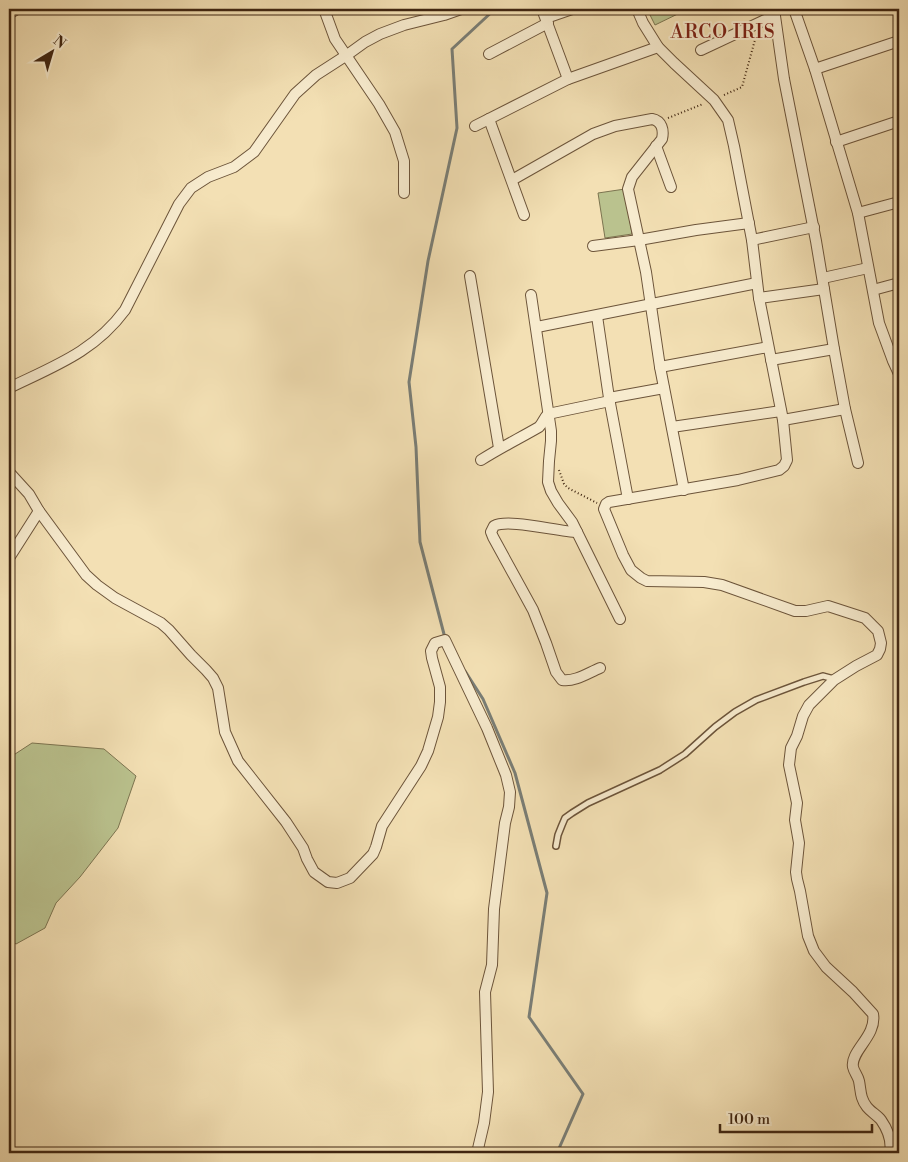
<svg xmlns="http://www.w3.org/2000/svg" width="908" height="1162" viewBox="0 0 908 1162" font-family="'Libre Bodoni',serif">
<rect width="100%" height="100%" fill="#f3e0b4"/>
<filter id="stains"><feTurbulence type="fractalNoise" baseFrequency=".004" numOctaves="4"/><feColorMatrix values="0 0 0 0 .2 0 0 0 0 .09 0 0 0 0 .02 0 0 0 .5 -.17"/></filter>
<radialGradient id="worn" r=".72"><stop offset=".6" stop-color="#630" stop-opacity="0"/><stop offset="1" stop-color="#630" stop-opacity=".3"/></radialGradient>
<g fill="#bac28e" stroke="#7c7450">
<polygon points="647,9 688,9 655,25"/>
<polygon points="625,189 632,234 605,238 598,193"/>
<polygon points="32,743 104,749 136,776 118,828 80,877 56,903 45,928 16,944 9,940 9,758"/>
</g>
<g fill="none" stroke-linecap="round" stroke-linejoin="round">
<g stroke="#7a7e76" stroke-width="3">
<polyline points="445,638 420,542 416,447 409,382 428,261 457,128 452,49 495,9"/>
<polyline points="465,671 483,699 515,773 547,893 529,1017 583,1094 557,1153"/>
</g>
<defs>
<polyline id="service" points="556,846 558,835 562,825 565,818 572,813 588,803 660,770 685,754 715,727 735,712 756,700 804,682 823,676 834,679"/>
<g id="minor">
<polyline points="324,9 335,39 379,104 395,132 404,161 404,193"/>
<polyline points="542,9 568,79"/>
<path d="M637,9L643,23L658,47L674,63L714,100L728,120L734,146L752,240L759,298L783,420L787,460L784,466L779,470L738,480L609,502L606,504L604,509L623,555L631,570L641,578L647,581L704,582L722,585L795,611H806L828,606L865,618L878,631L881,643L880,649L877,655L856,666L834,680L809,705L803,716L797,736L791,748L789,765L797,803L795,820L799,843L796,872L797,879L800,891L808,936L814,951L826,967L853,992L873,1014C877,1036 850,1051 853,1067C854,1072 858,1076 859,1081C861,1091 860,1098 867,1107C871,1112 877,1115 881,1120C888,1130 892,1142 890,1153"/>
<polyline points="774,9 784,79 816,241 834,349 845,409 858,463"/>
<polyline points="794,9 815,69 858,213 879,323 893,361 899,374"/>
<polyline points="9,14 17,9"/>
<polyline points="546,18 572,9"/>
<polyline points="701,50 765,20 775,17"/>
<polyline points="489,54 548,23"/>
<polyline points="815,69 899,41"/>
<polyline points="489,119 524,215"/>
<polyline points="475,126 568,79 658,47"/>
<polyline points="836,142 899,121"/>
<polyline points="656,146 671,187"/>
<path d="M512,180L593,134L615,126L652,119C662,121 664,130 662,139L632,177L628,189L646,272L660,367L684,490"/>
<polyline points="858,213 899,202"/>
<polyline points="752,240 814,227"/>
<polyline points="593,246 639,240 696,230 749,223"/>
<polyline points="470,276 499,448"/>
<polyline points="823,278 868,268"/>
<polyline points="873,290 899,283"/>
<polyline points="531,295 551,431 551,441 549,461 548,482 551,491 558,503 572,522 620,619"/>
<polyline points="759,298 824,289"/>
<polyline points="597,316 609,398 628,499"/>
<polyline points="537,327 757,283"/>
<polyline points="771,360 834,349"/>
<polyline points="660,367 768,347"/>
<path d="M9,388C54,366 94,352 125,310L179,204L191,188L208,177L234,167L254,152L295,94L316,75L347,55L365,42L380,34L404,25L444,15L461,9"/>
<polyline points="609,398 664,388"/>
<polyline points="783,420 845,409"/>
<polyline points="672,427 781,411"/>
<path d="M481,460C500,448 520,438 539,427C543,423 544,418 548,414L610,401"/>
<polyline points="9,472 29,494 39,511 86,575 97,585 115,598 161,623 169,630 191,655 206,670 213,678 218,688 225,732 238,761 286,822 303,848 307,859 314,872 328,882 337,883 350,878 373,854 376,847 382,826 421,766 428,751 438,717 440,702 440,687 432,658 431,651 435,643 445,640 487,728 506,775 510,792 509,807 505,823 494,909 492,965 485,992 488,1092 484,1123 477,1153"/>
<path d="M577,532C559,532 508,518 494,526L491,532L493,537L533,610L546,643L556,672L562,680C575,682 588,673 600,668"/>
<polyline points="9,558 39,511"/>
</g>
</defs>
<use href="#service" stroke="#6c543a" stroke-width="8"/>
<use href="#minor" stroke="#6c543a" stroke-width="12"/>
<g stroke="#3f2511" stroke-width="2" stroke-dasharray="1 2.5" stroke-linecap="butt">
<polyline points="724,95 742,87 756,36"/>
<polyline points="668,118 703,104"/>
<polyline points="559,470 564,484 568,488 597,503"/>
</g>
<use href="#service" stroke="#f7ebce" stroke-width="5"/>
<use href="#minor" stroke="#f7ebce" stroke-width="10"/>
</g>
<g text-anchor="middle" stroke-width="4" stroke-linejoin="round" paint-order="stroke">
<g font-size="19" letter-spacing="1" fill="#7a1f14" stroke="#f7ebce">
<text x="723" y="38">ARCO IRIS</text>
</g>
</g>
<rect width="908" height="1162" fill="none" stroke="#f3e0b4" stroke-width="30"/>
<rect x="10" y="10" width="888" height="1142" fill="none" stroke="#3f2511" stroke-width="2.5"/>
<rect x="15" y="15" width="878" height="1132" fill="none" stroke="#3f2511"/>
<g transform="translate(52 52) rotate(38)" stroke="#f7ebce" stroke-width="4" paint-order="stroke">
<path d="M0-4L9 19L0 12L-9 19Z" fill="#3f2511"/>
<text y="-8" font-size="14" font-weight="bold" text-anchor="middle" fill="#3f2511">N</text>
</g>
<path d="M720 1124v8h152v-8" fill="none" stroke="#3f2511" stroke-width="2.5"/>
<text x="728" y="1124" font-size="15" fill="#3f2511" stroke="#f7ebce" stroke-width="4" paint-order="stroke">100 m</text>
<rect width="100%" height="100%" filter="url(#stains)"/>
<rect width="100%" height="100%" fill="url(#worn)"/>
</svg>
